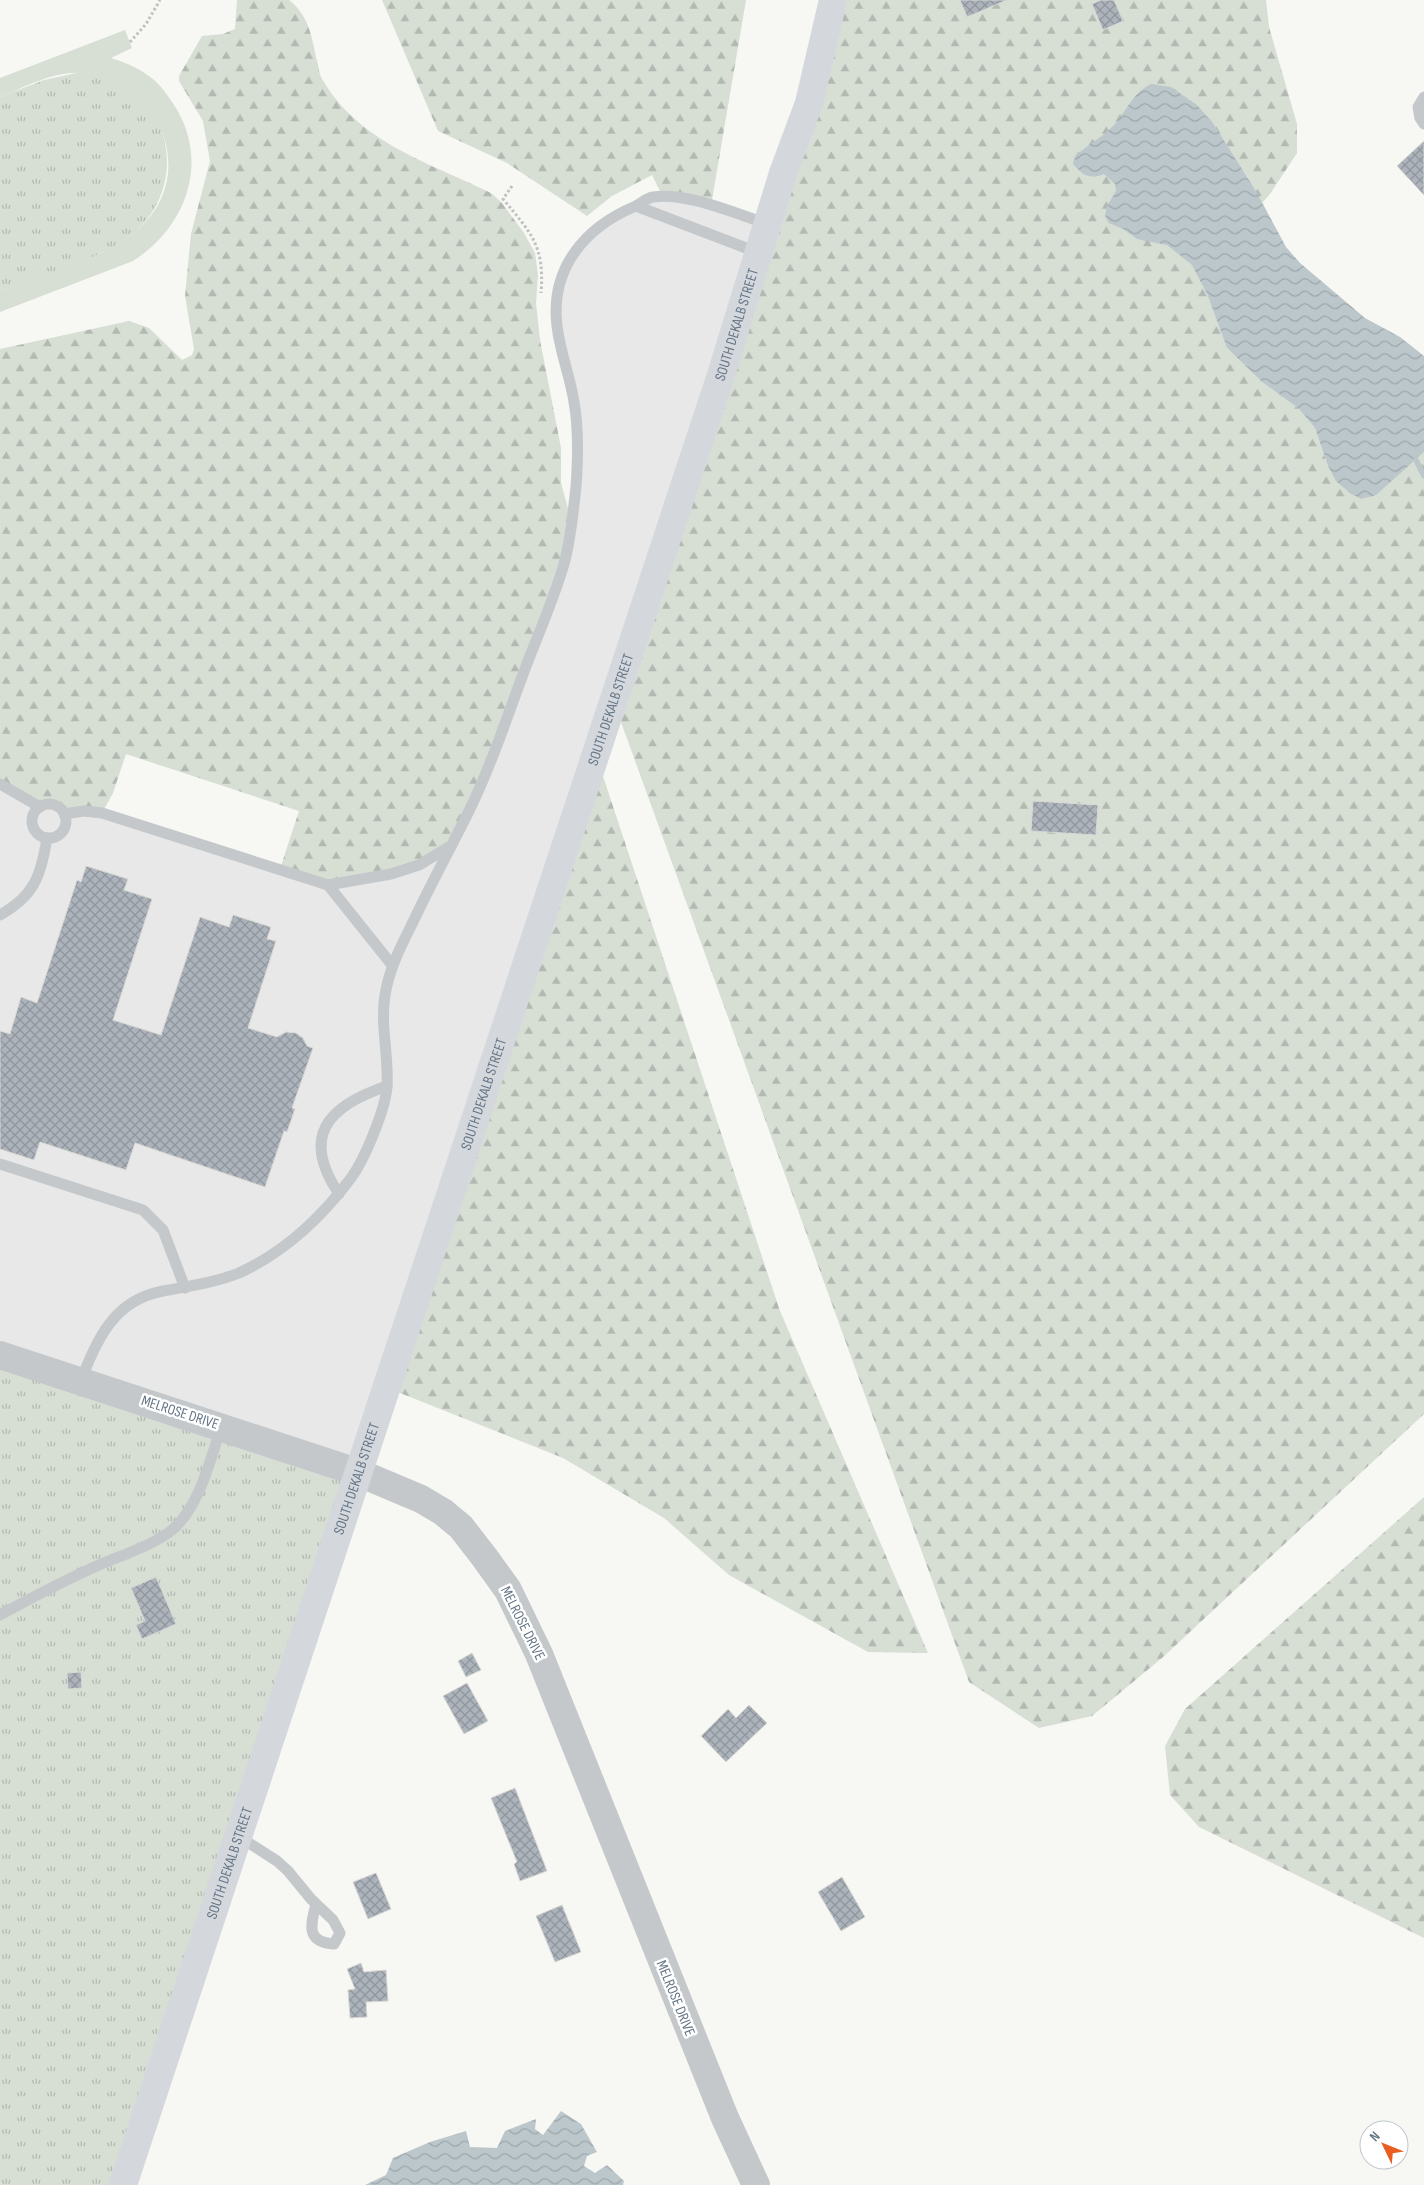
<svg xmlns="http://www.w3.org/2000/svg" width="1424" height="2185" viewBox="0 0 1424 2185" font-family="'Sofia Sans Condensed',sans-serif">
<defs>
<pattern id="grass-tufts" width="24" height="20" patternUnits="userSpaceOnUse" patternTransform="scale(1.25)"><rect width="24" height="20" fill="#d7ded4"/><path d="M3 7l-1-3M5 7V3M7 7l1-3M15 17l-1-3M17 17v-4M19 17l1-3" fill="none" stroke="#b2b9b2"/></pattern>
<pattern id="forest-firs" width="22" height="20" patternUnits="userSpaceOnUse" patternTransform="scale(1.25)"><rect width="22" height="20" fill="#d7ded4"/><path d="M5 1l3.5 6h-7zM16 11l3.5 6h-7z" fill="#b2b9b2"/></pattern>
<pattern id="water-waves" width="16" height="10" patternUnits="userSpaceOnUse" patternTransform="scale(1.25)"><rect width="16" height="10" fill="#bcc7cc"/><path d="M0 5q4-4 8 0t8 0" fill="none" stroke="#9ca6ab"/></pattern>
<pattern id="building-cross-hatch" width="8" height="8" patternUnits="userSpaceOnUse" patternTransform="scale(1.25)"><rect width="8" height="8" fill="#acb3ba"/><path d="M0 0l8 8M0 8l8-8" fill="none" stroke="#90969d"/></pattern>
</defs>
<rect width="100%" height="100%" fill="#f7f7f3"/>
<polygon fill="#e7e8e7" points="663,197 768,224 357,1472 0,1355 0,784 61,809 79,811 280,869 564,564 577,447 559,336 558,293 585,238"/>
<g fill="url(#grass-tufts)">
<path d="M81,72C94,74 106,76 118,82C175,109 183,187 138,229C104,260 44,275 0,291V97L44,80Z"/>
<polygon points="0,1355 357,1472 123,2185 0,2185"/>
</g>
<g fill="url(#forest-firs)">
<path d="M237,0H289C309,15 312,38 317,61C319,67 319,74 322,79C359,143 430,163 491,193L502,203L524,233L535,253L538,275L536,303L540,340L561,448V483L572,523L564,564L493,754L449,847L419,865L328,885L280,869L299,811L126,754L113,793L102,813L61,809L53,805H44L0,784V349L129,321L149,328L182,360L192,355L194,349L185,296L191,234L210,161L203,121L179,81V76L202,36L223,34L235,29Z"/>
<polygon points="382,0 746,0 711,206 663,197 652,175 612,196 587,216 507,163 438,131"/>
<polygon points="833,0 1266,0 1269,27 1297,124 1297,153 1270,194 1198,275 1207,294 1227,348 1262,382 1298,408 1315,428 1328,466 1416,460 1424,452 1424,1414 1162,1658 1092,1716 1039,1728 969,1682 613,700"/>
<polygon points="595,752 780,1311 928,1653 868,1652 729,1575 664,1518 563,1458 385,1387"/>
<polygon points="1424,1497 1424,1938 1199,1827 1170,1795 1165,1746 1185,1709"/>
</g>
<path fill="#d7ded4" d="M125,30L132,48L111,58C123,62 135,66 146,74C157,81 165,91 172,102C211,158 188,226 133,261L0,312V291C44,274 102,261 138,229C199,176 162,80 83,73C55,70 25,87 0,97V78Z"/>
<g fill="url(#water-waves)">
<path d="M1151,84L1171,87L1197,105L1213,123L1257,193L1286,247L1300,263L1365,318L1400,337L1424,356V452L1376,495L1361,499L1350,493L1336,481L1328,466L1315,428L1298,408L1262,382L1227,348L1207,294L1192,265L1167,245L1137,239L1123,229L1109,223L1105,216L1107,206L1116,191L1115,184L1104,174C1089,180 1083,175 1073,164C1074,151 1099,140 1109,130C1126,115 1130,94 1151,84Z"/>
<polygon points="561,2111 581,2124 597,2152 587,2156 584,2166 595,2173 607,2165 624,2181 623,2185 365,2185 386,2175 393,2158 430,2142 466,2131 470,2147 497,2148 505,2131 536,2119 535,2129 543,2135"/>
</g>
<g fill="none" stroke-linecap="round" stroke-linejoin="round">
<polyline stroke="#bcc7cc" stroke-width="5.5" points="1416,460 1424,476"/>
</g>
<g fill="url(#building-cross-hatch)" stroke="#d8d8d6">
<polygon points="960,0 1007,0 967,17"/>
<polygon points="1101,0 1114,0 1123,21 1103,30 1092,4"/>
<polygon points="1424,141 1424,195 1397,166"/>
<polygon points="1033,801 1098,805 1096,835 1031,831"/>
<polygon points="86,866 128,879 124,890 152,899 113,1020 161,1035 200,917 229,927 233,915 271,927 267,939 276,941 248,1028 277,1037 286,1032 296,1033 303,1038 307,1046 313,1048 292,1108 295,1109 287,1132 284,1131 265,1187 135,1143 126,1170 40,1142 34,1160 0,1149 0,1031 10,1034 21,997 37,1003 77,880 81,882"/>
<polygon points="156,1577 176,1624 142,1639 136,1625 145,1621 131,1588"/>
<polygon points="472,1653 481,1670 466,1677 458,1661"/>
<polygon points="81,1672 82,1688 68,1689 67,1673"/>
<polygon points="467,1683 488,1721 464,1734 443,1696"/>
<polygon points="749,1705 767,1723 726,1762 701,1736 728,1709 736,1718"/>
<polygon points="515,1788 547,1871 520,1881 514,1864 517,1862 491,1798"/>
<polygon points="376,1873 391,1909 368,1919 353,1882"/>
<polygon points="842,1877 865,1917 841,1931 818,1892"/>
<polygon points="562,1905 581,1952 555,1962 536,1916"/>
<polygon points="361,1963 364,1972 386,1970 388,2001 366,2002 367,2017 350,2018 348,1990 355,1989 347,1969"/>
</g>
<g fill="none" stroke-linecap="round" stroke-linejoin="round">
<g stroke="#bec0c2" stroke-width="3" stroke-dasharray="2.5 2.5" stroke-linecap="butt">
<polyline points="130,42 146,24 160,0"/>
<path d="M512,186L503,199C531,233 545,246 541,293"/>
</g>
<g stroke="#c4c8cb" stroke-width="11">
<polyline points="1424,97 1418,107 1420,118 1424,124"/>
<path d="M759,253L636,206C641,203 647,198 653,197C687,192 736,214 768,224"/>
<polyline points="0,784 40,807"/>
<circle cx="49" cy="821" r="17"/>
<polyline points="64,814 84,811 102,813 328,885 391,874 419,865 449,847"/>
<polyline points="328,885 392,965"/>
<path d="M0,915C34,896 41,876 47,838"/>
<polyline points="0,1164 143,1210 163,1230 185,1288"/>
<path d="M339,1194C300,1136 328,1106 387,1086"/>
<path d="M81,1380C98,1338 114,1300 163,1291C189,1286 214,1283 239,1273C285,1252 321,1218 351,1178C365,1159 385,1110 387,1087C389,1056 380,1025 385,995C389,969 401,946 413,922C430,886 449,851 467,815C489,771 505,723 522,677C536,639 553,602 564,564C571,539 573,512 576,487C578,459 579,429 574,402C570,376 560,352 557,326C550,268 585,227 636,206"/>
<path d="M0,1615C33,1597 65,1580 99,1565C122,1555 152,1546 172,1530C199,1508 210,1460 221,1428"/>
<path d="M238,1836L277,1861L288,1871L311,1899L333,1920L340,1933L334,1944C305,1942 311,1924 316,1904"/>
</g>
<polyline stroke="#c4c8cb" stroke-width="28" points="0,1355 357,1472 421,1499 443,1512 461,1527 485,1558 508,1590 539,1654 725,2118 756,2185"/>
<path stroke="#d4d8dd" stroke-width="28" id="s1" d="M123,2185L721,375L783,173L809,103L833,0"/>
</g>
<g text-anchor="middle" stroke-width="5" stroke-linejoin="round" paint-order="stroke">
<g font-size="15" fill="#657586" stroke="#fff">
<text dy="5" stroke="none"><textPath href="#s1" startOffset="1959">SOUTH DEKALB STREET</textPath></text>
<text dy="5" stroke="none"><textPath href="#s1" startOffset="1554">SOUTH DEKALB STREET</textPath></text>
<text dy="5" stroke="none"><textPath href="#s1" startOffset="1149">SOUTH DEKALB STREET</textPath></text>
<text transform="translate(180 1412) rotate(18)" y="5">MELROSE DRIVE</text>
<text dy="5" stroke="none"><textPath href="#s1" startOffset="744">SOUTH DEKALB STREET</textPath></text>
<text transform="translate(523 1623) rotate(63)" y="5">MELROSE DRIVE</text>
<text dy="5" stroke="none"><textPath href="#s1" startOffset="339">SOUTH DEKALB STREET</textPath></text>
<text transform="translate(676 1998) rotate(68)" y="5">MELROSE DRIVE</text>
</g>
</g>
<g transform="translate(1384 2145) rotate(313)"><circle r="24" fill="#ffffff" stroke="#c1c8cf"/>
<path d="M0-4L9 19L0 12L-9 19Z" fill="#e95d21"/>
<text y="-8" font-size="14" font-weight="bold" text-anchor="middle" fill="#657586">N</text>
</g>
</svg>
